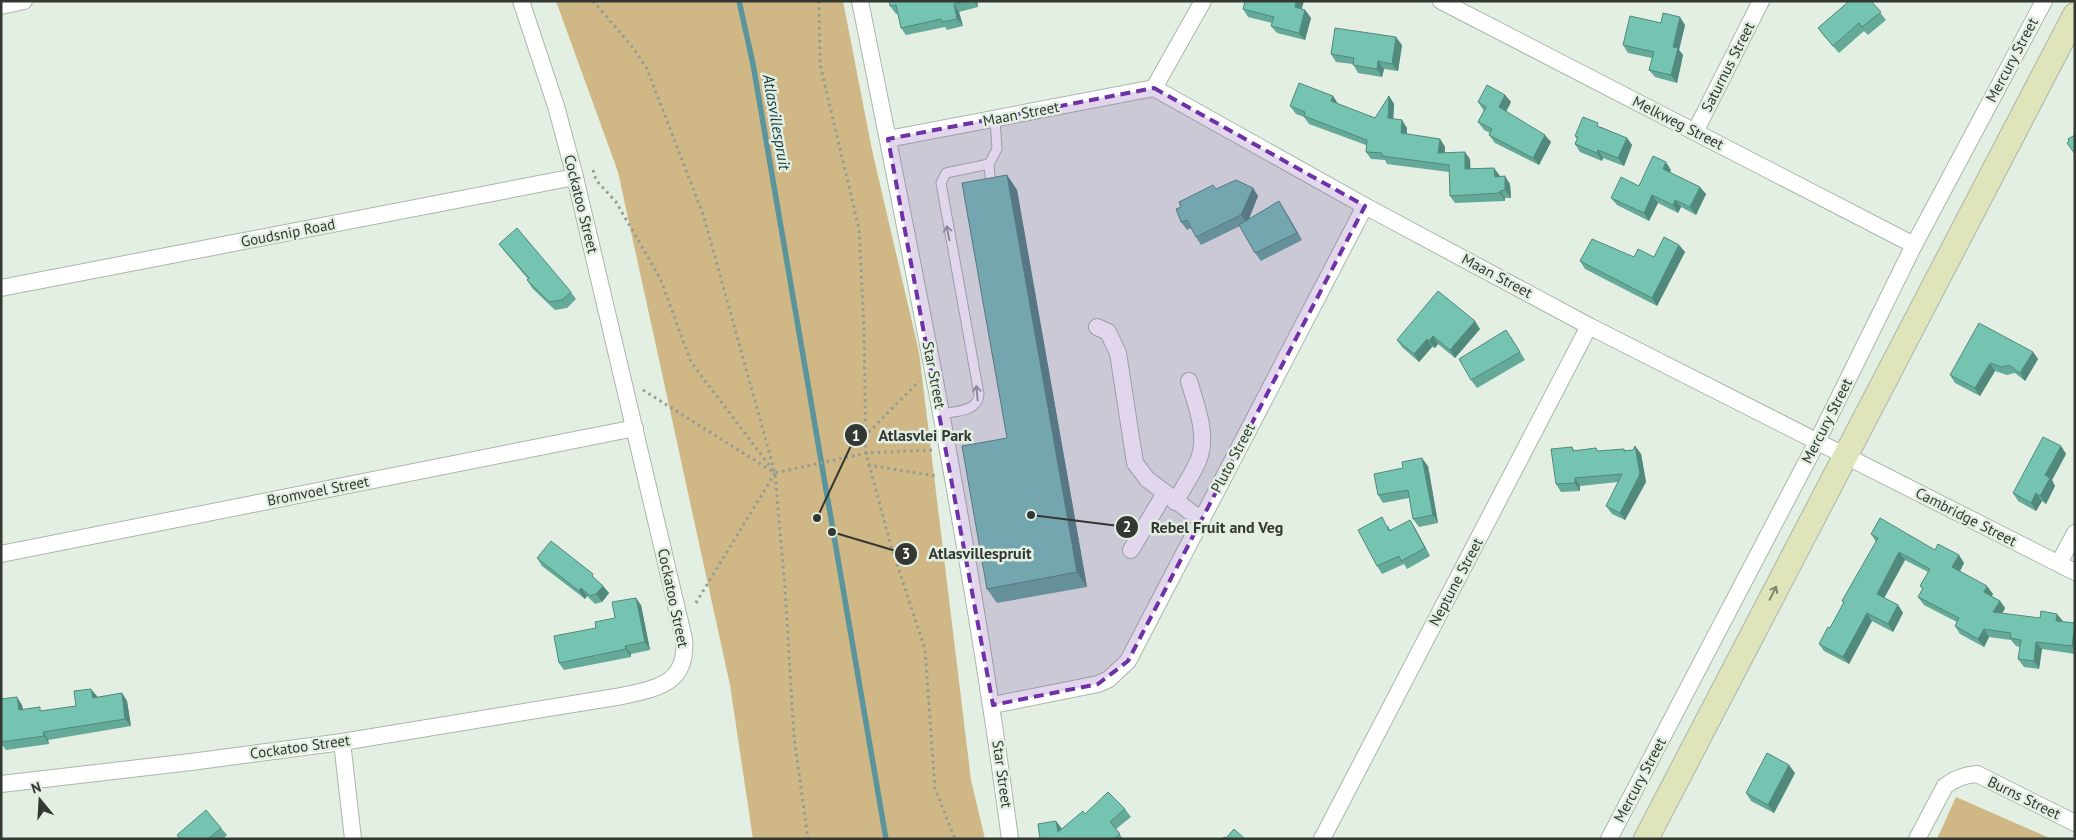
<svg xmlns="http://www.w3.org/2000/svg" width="2076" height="840" viewBox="0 0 2076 840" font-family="'PT Sans',sans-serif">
<rect width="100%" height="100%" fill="#e2efe2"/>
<g fill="#d0b786">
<polygon points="556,1 843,1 872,150 919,352 971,780 985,839 753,839 730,685 618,172"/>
<polygon points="1956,797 2052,839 1937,839"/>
</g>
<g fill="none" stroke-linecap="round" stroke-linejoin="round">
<polyline stroke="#5a949c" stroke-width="5.5" points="739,1 753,64 886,839"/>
<defs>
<g id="lane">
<polyline points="989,164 991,189"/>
<path d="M941,414C956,411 978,412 979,394L941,183L946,173L989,164L997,149L995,119"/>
</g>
<g id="street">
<path d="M860,1C916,279 973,558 1010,839"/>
<polyline points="1441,1 1914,245"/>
<polyline points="1,6 24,1"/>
<polyline points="1154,88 1203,1"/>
<polyline points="1695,132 1761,1"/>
<polyline points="888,139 1154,88 1365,206 1589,326 2075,572"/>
<polyline points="1,288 575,177"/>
<polyline points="1097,327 1108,332 1118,353 1135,463 1147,479 1200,519"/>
<path d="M1175,502C1183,488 1192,475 1198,461C1209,436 1196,405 1189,381"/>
<polyline points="1131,550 1165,493"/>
<polyline points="1,554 635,428"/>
<polyline points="2059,563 2075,533"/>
<polyline points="993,705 1098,684 1109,679 1128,661 1365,206"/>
<polyline points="342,742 353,839"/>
<path d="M1,784L191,762L342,742L622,696C657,688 688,684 684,639L575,177L556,106L521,1"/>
<polyline points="1322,839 1589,326"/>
<polyline points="1609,839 1817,442 1914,245 2044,1"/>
<path d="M1917,839L1945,786C1955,778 1964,775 1977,774L2075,823"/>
</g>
<polyline id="secondary" points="1646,839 2075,15"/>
</defs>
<use href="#lane" stroke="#aab7ab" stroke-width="11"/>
<use href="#street" stroke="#aab7ab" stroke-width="18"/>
<use href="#secondary" stroke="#aab7ab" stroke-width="26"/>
<g stroke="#949d94" stroke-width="3" stroke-dasharray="2.5 4" stroke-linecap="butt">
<polyline points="593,1 634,49 647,69 703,214 775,473 785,589 794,737 808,839"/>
<polyline points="819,1 820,64 859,229 864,328 866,453 891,546 925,649 935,789 955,839"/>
<polyline points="593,170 596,180 616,202 660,278 691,362 775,473 866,453 933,450"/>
<polyline points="643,390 775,473 694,606"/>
<polyline points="864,437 919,381"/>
<polyline points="868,465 936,476"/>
</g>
<use href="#lane" stroke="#fff" stroke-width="9"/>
<use href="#street" stroke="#fff" stroke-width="16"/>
<use href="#secondary" stroke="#e0e4ba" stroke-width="24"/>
</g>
<g fill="#65a999">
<polygon points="889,1 977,1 978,7 959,12 963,26 947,30 945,27 906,35 901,28 898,14 896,14 890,6"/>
<polygon points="1846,1 1871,1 1886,20 1868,35 1864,31 1839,53 1824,36 1818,28 1848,3"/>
<polygon points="1243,9 1302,9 1305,10 1311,18 1305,40 1277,33 1271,26 1272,23 1248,17"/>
<polygon points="1661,23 1685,25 1679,50 1683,55 1677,83 1655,77 1649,70 1652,58 1628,53 1623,45"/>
<polygon points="1402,45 1398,71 1384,69 1382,77 1358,73 1353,64 1336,62 1331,54"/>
<polygon points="1505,95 1511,102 1506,112 1551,142 1539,165 1495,143 1489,135 1490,133 1484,130 1478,122 1484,111 1478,102"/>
<polygon points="1333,96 1338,104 1375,118 1389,96 1394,104 1393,119 1407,128 1407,134 1440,139 1445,147 1445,153 1470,159 1470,169 1494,168 1500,177 1510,184 1511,198 1505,198 1505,201 1455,203 1450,196 1449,172 1387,164 1385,160 1371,159 1366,152 1366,145 1309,124 1304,117 1296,114 1290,106"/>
<polygon points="1601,127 1627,138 1632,145 1624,166 1603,158 1602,161 1580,152 1575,144 1577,139 1575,136"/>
<polygon points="1671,170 1670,172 1706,194 1696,215 1681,207 1678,213 1658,203 1649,221 1617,205 1611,198 1639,186"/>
<polygon points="1007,175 1017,190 1087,587 997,603 987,589 1007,438"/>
<polygon points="1253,188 1258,196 1249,219 1284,209 1302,240 1261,261 1255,253 1240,226 1201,245 1196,237 1191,228 1187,230 1181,222 1216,189"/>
<polygon points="499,244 571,292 576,299 567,308 555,310 532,288 527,280 528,279 505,252"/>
<polygon points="1679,245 1685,252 1657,306 1585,269 1580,261 1634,257 1654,257"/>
<polygon points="1480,329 1455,358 1438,344 1435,348 1432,347 1419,362 1402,347 1397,340"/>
<polygon points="1511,337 1525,360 1477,388 1471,380"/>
<polygon points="2033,352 2038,359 2025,381 2015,373 2007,375 1995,371 1980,396 1955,383 1950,375"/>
<polygon points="1635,446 1641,454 1646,482 1625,520 1612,514 1606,506 1618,482 1580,486 1580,491 1561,492 1556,484 1572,447 1575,451 1596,448 1598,451 1624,449 1625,450 1633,450"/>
<polygon points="2061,446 2066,454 2052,480 2055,486 2046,504 2042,501 2036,511 2018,501 2013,493"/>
<polygon points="1428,466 1438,523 1419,527 1413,519 1409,498 1383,503 1378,495"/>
<polygon points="1388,525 1390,530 1415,528 1430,556 1407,569 1404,564 1382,574 1377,566"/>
<polygon points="1871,534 1935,550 1964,563 1960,571 1993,594 1991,596 2000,601 2005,608 2002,614 2075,623 2075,654 2042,649 2039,669 2024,667 2018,659 2020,647 2016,646 2011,640 1989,637 1984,647 1960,634 1955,626 1957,622 1924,605 1918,597 1923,589 1920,586 1928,572 1905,560 1884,598 1898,605 1903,613 1893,632 1872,621 1849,664 1824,651 1819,644 1830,628 1844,603 1842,601 1876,542"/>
<polygon points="537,558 598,582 603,586 609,593 602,602 595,604 587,596 585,599 542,566"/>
<polygon points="641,605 650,650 631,654 631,657 564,670 559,663 596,628"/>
<polygon points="122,693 127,701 131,726 48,740 49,744 6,750 2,745 1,745 1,699 22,705 23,709 43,711 76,706 97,696 97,697"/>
<polygon points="1795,773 1774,813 1751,801 1746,793"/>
<polygon points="1125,809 1131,817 1116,829 1123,839 1040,839 1056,821 1062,829 1085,814"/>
<polygon points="221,828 227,835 223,839 180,839 177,835"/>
</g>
<g fill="#52897d">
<polygon points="974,1 977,1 978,7"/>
<polygon points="1296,1 1304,1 1300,15 1295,7"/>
<polygon points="954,4 959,12 963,26 957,19"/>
<polygon points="1305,10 1311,18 1305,40 1299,33"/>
<polygon points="1680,17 1685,25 1679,50 1683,55 1677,83 1671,75 1673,47"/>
<polygon points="1396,37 1402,45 1398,71 1392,64"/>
<polygon points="1378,61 1384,69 1382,77 1377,69"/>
<polygon points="1505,95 1511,102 1504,115 1499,107"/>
<polygon points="1333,96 1338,104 1331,101"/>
<polygon points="1389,96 1394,104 1393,126 1388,118"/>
<polygon points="1402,120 1407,128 1406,141 1401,133"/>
<polygon points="1545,135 1551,142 1539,165 1533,158"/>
<polygon points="1627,138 1632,145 1624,166 1618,158"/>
<polygon points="1440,139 1445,147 1444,161 1438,153"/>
<polygon points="1598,150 1603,158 1602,161 1597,153"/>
<polygon points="1465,152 1470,159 1471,177 1465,169"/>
<polygon points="1666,162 1671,170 1668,176 1663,169"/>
<polygon points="1494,168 1500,176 1500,185 1495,177"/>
<polygon points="1007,175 1017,190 1087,587 1077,572"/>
<polygon points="1505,176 1510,184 1511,198 1505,190"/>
<polygon points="1700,187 1706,194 1696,215 1690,207"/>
<polygon points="1253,188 1258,196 1247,223 1241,215"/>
<polygon points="1500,191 1505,198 1505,201 1500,193"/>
<polygon points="1652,195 1658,203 1649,221 1644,213"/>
<polygon points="1675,200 1681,207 1678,213 1673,205"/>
<polygon points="1279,201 1284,209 1302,240 1297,233"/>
<polygon points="1679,245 1685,252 1657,306 1652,298"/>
<polygon points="1475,321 1480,329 1455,358 1450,350"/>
<polygon points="1433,336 1438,344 1435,348 1429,341"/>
<polygon points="1427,339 1432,347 1419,362 1414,354"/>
<polygon points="2033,352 2038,359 2025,381 2020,373"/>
<polygon points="1990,363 1995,371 1980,396 1975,388"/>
<polygon points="1635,446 1641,454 1646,482 1625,520 1620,513"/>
<polygon points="2061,446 2066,454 2052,480 2055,486 2046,504 2040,496 2045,475"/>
<polygon points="1422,458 1428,466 1438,523 1433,515"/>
<polygon points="1575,478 1580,486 1580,491 1575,483"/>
<polygon points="2036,493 2042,501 2036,511 2031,503"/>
<polygon points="1410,520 1415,528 1430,556 1425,548"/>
<polygon points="1899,552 1905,560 1882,602 1877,594"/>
<polygon points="1959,555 1964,563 1958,575 1952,567"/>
<polygon points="603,586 609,593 602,602 596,594"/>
<polygon points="1987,586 1993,594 1990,600 1984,592"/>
<polygon points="581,588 587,596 585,599 579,591"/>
<polygon points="636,598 641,605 650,650 645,642"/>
<polygon points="2000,601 2005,608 1998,620 1993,612"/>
<polygon points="1898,605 1903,613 1893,632 1888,624"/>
<polygon points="1867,613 1872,621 1849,664 1843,657"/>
<polygon points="2057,614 2063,621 2056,621"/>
<polygon points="2075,624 2075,651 2072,646"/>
<polygon points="1984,629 1989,637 1984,647 1978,639"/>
<polygon points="2036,642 2042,649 2039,669 2034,661"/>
<polygon points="625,646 631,654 631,657 626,649"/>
<polygon points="91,689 97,696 98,705 93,698"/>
<polygon points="122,693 127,701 131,726 125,719"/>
<polygon points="17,697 22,705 24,717 19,710"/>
<polygon points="43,732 48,740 49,744 44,736"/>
<polygon points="1789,765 1795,773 1774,813 1768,805"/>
<polygon points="1056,821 1062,829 1058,832"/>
</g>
<g fill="#75c4b2" stroke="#52897d">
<polygon points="889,1 966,1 954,4 957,19 942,22 941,19 901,28 896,5 890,6"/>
<polygon points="1245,1 1296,1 1295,7 1305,10 1299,33 1271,26 1274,17 1243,9"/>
<polygon points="1847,1 1871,1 1881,12 1862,27 1859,23 1833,46 1818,28 1848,2"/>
<polygon points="1663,13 1680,17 1673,47 1678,48 1671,75 1649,70 1654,52 1623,45 1630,16 1661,23"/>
<polygon points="1335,28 1396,37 1392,64 1378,61 1377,69 1353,65 1354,58 1331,54"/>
<polygon points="1299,83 1333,96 1331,101 1375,118 1389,96 1388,118 1402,120 1401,133 1440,139 1438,153 1465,152 1465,169 1494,168 1495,177 1505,176 1505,190 1500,191 1500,193 1450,196 1449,165 1382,156 1382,153 1366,152 1367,140 1304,116 1305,112 1290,106"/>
<polygon points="1487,85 1505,95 1499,107 1545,135 1533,158 1489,135 1492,129 1478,122 1486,107 1478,102"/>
<polygon points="1583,117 1598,123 1597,126 1627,138 1618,158 1598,150 1597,153 1575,144 1578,137 1575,136"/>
<polygon points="2075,135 2075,154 2067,143 2069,141 2068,139"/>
<polygon points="1653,156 1666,162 1663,169 1700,187 1690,207 1675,200 1673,205 1652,195 1644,213 1611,198 1621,177 1639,186"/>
<polygon points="1007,175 1077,572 987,589 962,446 1007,438 962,183"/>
<polygon points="1236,180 1253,188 1241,215 1196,237 1187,220 1181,222 1176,209 1181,207 1179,202 1213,185 1216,189"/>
<polygon points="1279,201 1297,233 1255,253 1239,225"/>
<polygon points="517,228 571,292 562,300 549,302 527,280 529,278 499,244"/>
<polygon points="1664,237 1679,245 1652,298 1580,261 1592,239 1634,257 1638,249 1654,257"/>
<polygon points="1438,291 1475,321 1450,350 1433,336 1429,341 1427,339 1414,354 1397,340"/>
<polygon points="1979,323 2033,352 2020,373 2009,365 2002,367 1990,363 1975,388 1950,375"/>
<polygon points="1506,330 1520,352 1471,380 1459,359"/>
<polygon points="2043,437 2061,446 2045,475 2050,478 2040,496 2036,493 2031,503 2013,493"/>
<polygon points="1635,446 1640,474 1620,513 1606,506 1622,474 1575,478 1575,483 1556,484 1551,449 1572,447 1573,451 1596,448 1597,451 1624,449 1624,451 1633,450"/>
<polygon points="1422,458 1433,515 1413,519 1408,490 1378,495 1374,474 1403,468 1402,462"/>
<polygon points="1382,517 1389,531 1410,520 1425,548 1401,561 1399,556 1377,566 1358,530"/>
<polygon points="1880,518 1935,550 1938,544 1959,555 1952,567 1987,586 1984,592 2000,601 1993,612 2040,618 2041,611 2057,614 2056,621 2075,623 2072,646 2036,642 2034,661 2018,659 2021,640 2010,638 2011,633 1984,629 1978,639 1955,626 1959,618 1918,597 1923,588 1920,586 1930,569 1899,552 1877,594 1898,605 1888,624 1867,613 1843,657 1819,644 1828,627 1830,628 1844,602 1842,601 1878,538 1871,534"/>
<polygon points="551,541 593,574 592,576 603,586 596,594 590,596 581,588 579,591 537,558"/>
<polygon points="636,598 645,642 625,646 626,649 559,663 554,636 596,628 595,622 615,618 612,602"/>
<polygon points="91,689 93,698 122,693 125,719 43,732 44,736 1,742 1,699 17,697 19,710 40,707 40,711 76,706 74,691"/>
<polygon points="1767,753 1789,765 1768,805 1746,793"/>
<polygon points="1108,792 1125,809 1110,822 1120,834 1114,839 1040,839 1038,824 1056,821 1058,832 1083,811 1085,814"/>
<polygon points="206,810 221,828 208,839 180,839 177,835"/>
<polygon points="1234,829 1245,839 1222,839 1224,837 1226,838"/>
</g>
<defs><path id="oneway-shaft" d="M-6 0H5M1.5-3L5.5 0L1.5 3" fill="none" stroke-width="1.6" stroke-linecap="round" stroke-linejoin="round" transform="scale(1.25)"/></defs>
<g stroke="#999c99">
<use href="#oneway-shaft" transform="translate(948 233) rotate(-101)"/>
<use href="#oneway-shaft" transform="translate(977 393) rotate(-95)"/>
</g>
<use stroke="#818570" href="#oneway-shaft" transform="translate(1773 593) rotate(-63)"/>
<path fill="#6e31a6" fill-opacity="0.2" stroke="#6e31a6" stroke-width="4" stroke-dasharray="10 6" stroke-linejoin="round" d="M1154,88L1365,206L1128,661L1098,684L993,705L888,139Z"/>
<g text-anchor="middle" stroke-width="5" stroke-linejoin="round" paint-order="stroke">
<g font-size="15" fill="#333833" stroke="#e2efe2">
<text transform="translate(2012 60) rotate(-62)" y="5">Mercury Street</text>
<text transform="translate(1728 67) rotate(-63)" y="5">Saturnus Street</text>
<text transform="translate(1021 114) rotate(-11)" y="5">Maan Street</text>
<text transform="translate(1678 123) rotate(27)" y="5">Melkweg Street</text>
<text transform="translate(581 204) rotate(76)" y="5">Cockatoo Street</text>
<text transform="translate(288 233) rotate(-11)" y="5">Goudsnip Road</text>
<text transform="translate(1497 276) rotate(28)" y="5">Maan Street</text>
<text transform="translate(934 375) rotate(79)" y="5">Star Street</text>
<text transform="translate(1827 421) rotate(-63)" y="5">Mercury Street</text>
<text transform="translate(1233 458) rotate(-62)" y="5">Pluto Street</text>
<text transform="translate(318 491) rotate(-11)" y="5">Bromvoel Street</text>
<text transform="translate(1966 517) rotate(27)" y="5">Cambridge Street</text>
<text transform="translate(1456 582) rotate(-62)" y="5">Neptune Street</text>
<text transform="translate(673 598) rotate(78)" y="5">Cockatoo Street</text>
<text transform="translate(300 747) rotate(-8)" y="5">Cockatoo Street</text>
<text transform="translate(1002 774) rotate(82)" y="5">Star Street</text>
<text transform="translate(1640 780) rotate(-62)" y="5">Mercury Street</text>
<text transform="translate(2024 798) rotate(26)" y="5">Burns Street</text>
</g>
<g font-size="16" font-style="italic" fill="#143c42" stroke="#e2efe2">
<text transform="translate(777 122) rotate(80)" y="6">Atlasvillespruit</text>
</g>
</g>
<path fill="none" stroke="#333833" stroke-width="2" d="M817 518L856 435M1031 515L1127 527M832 532L906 554"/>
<g fill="#333833" stroke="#e2efe2" stroke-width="2">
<circle cx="817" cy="518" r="5"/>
<circle cx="1031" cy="515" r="5"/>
<circle cx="832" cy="532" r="5"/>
<circle cx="856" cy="435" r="12"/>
<circle cx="1127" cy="527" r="12"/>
<circle cx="906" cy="554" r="12"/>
</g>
<g font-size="15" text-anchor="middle" font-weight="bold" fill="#fff">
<text x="856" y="441">1</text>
<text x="1127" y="532">2</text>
<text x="906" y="559">3</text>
</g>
<g font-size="16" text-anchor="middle" font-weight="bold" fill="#333833" stroke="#e2efe2" stroke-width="5" stroke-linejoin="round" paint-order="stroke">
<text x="925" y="441">Atlasvlei Park</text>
<text x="1217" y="533">Rebel Fruit and Veg</text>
<text x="980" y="559">Atlasvillespruit</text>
</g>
<rect width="2076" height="840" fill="none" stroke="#333833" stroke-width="5"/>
<g transform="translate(40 800) rotate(342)" stroke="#e2efe2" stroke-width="4" paint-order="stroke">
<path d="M0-4L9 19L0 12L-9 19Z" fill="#333833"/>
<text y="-8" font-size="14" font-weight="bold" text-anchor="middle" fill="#333833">N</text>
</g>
</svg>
